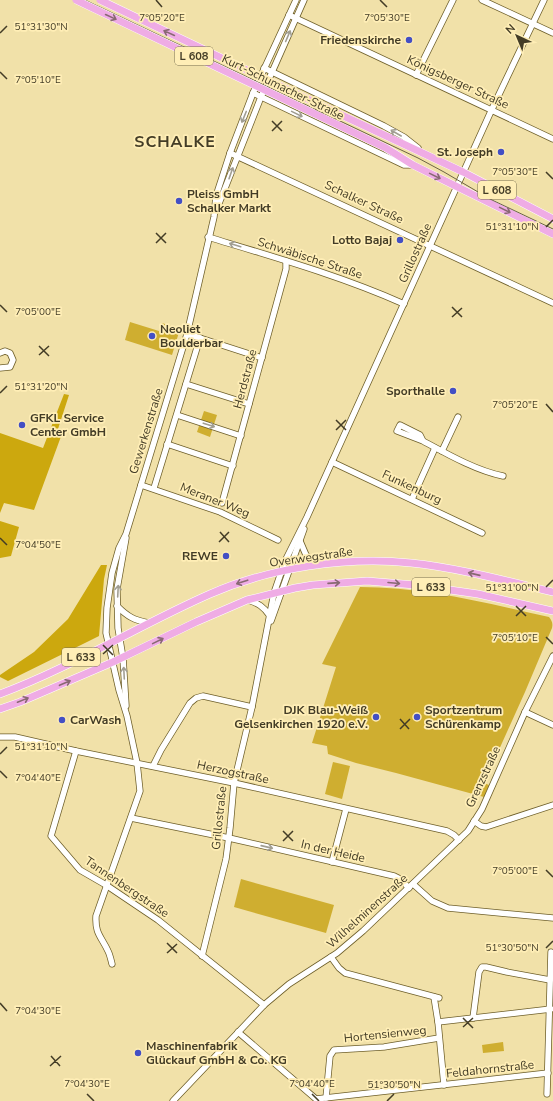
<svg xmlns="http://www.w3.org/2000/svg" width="553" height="1101" viewBox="0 0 553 1101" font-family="'Nunito Sans',sans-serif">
<rect width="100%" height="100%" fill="#f1e1a9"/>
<g fill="#cfae30">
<polygon points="130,322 159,331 162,323 180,329 172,355 125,340"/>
<polygon points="204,411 217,415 210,437 197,432"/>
<path d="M360,587C424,587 487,603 549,617C552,621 553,623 552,628L525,692L484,783L489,785L484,797L396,773L356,763L328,754L327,746L312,743L336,667L322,664Z"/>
<polygon points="333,762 350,766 342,799 325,794"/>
<polygon points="241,879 334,905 326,933 234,907"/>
<polygon points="503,1042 504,1051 483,1053 482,1045"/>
</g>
<g fill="#cca80e">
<polygon points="64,394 69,395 58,429 63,431 34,510 4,503 0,513 0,433 43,448"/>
<polygon points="0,521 19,527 11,556 0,558"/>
<polygon points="101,565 107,565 104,579 99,636 87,642 8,681 0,677 0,675 34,652 68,619"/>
</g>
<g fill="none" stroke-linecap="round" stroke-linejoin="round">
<defs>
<g id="minor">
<polyline points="482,0 553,33"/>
<polyline points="289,15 553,139"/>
<polyline points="264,68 384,126 404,137 418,148"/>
<polyline points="416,75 453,0"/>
<polyline points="253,93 404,165 413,165"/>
<polyline points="230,153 553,303"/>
<polyline points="216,211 261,97 304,0"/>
<path d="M208,237C274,257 341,276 404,304"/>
<polyline points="200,338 262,358"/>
<polyline points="0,353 5,351 10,353 13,360 10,367 0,368"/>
<polyline points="186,384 249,404"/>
<polyline points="177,415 241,436"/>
<path d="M423,441L397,431L400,425L420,435L423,441C447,454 477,471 503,476"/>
<polyline points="167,444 233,466"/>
<polyline points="442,451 458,417"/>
<polyline points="332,462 482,533"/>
<polyline points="141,485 220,512 278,540"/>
<polyline points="154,488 200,338 187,334"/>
<polyline points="412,499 435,448"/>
<polyline points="222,503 286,269 286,261"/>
<polyline points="126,538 117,589 118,628 123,658 126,706"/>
<polyline points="300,541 306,555 316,565"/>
<path d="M248,600C258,603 264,607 270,616"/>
<path d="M117,606C128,617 134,620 149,623"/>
<polyline points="271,621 304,529"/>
<polyline points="525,712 553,725"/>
<polyline points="0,737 15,737 76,751 234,783 447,831 454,835 459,840"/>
<polyline points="76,751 51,836 80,870 106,885 158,920 264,1005"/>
<polyline points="153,766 161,750 190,703 196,698 203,696 252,707"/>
<polyline points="131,818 229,838 394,876 400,879 409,888"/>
<polyline points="474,821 481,826 486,827 553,805"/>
<polyline points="332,862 346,809"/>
<polyline points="413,884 432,901 448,908 553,918"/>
<polyline points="202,956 226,859 230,828 234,783 252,707 274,593 285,561 307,517 492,109 544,0"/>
<polyline points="331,957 339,968 345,973 439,998"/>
<path d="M112,964C111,960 110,955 108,951C101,936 95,934 96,916L140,791L137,763L127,716L119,690L106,633L107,608L112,573L119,548L126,534L187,334L214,217L216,196L230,153L253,93L296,0"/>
<polyline points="434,997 438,1022 551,1009"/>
<polyline points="473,1018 479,972 482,967 486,967 507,972 550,980"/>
<polyline points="438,1022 444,1085"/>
<polyline points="238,1032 316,1099 548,1073"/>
<polyline points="547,1094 551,952"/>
<polyline points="326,1098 330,1056 334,1050 384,1047 439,1038"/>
<polyline points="173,1101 264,1005 289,984 337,953 363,931 468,831 482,809 525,712 553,656"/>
</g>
<g id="major">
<polyline points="318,104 463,172 553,219"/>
<polyline points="313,113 386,148 413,165 553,234"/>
<path d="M0,694C73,667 139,625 210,594C269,568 347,556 411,563C459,568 506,581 553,592"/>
<polyline points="0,709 20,702 113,662 196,622 247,600 295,588 313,585 367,581 415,585 478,594 553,611"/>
</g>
</defs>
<use href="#minor" stroke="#6e5f2a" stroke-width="7"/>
<use href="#major" stroke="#fff" stroke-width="8"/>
<use href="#minor" stroke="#fff" stroke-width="5.5"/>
<use href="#major" stroke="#eface5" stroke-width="7"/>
<polyline stroke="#6c6345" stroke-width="1" points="85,0 418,158 444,172 490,199 553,229"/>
<defs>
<g id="major-bridge">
<polyline points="76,0 313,113"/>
<polyline points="100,0 318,104"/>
</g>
</defs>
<use href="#major-bridge" stroke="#fff" stroke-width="8" stroke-linecap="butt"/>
<use href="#major-bridge" stroke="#eface5" stroke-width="7"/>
</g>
<defs><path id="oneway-shaft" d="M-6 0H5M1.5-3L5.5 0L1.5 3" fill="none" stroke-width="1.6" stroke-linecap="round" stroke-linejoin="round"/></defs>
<g stroke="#886972">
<use href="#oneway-shaft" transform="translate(111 17) rotate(25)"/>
<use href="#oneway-shaft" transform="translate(169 33) rotate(-155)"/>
<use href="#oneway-shaft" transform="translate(435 176) rotate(26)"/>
<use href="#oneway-shaft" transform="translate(505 210) rotate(26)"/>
<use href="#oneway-shaft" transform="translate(474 574) rotate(-167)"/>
<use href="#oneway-shaft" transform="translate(242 582) rotate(162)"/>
<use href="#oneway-shaft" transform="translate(334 583) rotate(-4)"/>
<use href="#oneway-shaft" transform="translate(394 583) rotate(5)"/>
<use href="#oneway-shaft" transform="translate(158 641) rotate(-26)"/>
<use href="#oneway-shaft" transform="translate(65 683) rotate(-23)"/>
<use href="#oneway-shaft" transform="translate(23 700) rotate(-22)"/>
</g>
<g stroke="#a19e92">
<use href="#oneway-shaft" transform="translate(288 36) rotate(-67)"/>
<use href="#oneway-shaft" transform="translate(297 114) rotate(26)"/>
<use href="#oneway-shaft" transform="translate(244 117) rotate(112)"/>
<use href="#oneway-shaft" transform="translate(396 133) rotate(-150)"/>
<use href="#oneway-shaft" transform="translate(231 173) rotate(-71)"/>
<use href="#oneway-shaft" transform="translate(235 245) rotate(-163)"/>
<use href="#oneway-shaft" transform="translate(209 425) rotate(18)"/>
<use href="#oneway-shaft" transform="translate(118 591) rotate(-87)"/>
<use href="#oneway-shaft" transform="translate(124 673) rotate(-93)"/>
<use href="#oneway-shaft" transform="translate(267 847) rotate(13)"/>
</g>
<path fill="none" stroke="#433c26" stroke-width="1.5" d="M156,0L162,7M380,0L387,7M0,33L7,26M0,72L7,79M272,121L282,131M272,131L282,121M546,172L553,179M546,227L553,220M156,233L166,243M156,243L166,233M0,305L7,312M452,307L462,317M452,317L462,308M39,346L49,356M39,355L49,346M0,393L7,386M546,404L553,412M336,420L346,430M336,430L346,420M220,532L229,542M0,538L7,545M219,542L229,532M546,587L553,580M516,606L526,616M516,616L526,606M546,637L553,644M103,645L113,655M103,654L113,645M400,719L409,729M400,729L410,719M0,754L7,747M0,771L7,778M283,831L293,841M283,841L293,831M546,870L553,877M167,943L177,953M546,948L553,941M167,953L177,944M0,1003L7,1011M463,1018L473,1028M463,1027L473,1018M51,1056L60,1066M50,1066L61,1056M87,1094L94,1101M312,1094L319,1101M387,1101L394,1094"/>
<g fill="#434fc4" stroke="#ffeeb6" stroke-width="1.5">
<circle cx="409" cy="40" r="4"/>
<circle cx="501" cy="152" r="4"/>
<circle cx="179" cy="201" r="4"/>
<circle cx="400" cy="240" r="4"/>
<circle cx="152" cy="336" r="4"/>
<circle cx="453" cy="391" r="4"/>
<circle cx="22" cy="425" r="4"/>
<circle cx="226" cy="556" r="4"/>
<circle cx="376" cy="717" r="4"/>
<circle cx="417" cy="717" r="4"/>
<circle cx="62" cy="720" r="4"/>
<circle cx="138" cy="1053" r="4"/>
</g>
<g text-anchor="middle" stroke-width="3.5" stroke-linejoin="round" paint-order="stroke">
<g fill="#ffeeb6" stroke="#7b7151" stroke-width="1">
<rect x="175" y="47" width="38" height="18" rx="3"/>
<rect x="478" y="181" width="38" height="18" rx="3"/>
<rect x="412" y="578" width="38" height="18" rx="3"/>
<rect x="62" y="648" width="38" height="18" rx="3"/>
</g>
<g font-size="11" font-weight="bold" fill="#433c26">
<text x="194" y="60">L 608</text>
<text x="497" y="194">L 608</text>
<text x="431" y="591">L 633</text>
<text x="81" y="661">L 633</text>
</g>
<g font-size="12" font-weight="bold" fill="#433c26" stroke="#ffeeb6" text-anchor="end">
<text x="401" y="44">Friedenskirche</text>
<text x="493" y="156">St. Joseph</text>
<text x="187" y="198" text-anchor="start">Pleiss GmbH<tspan x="187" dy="14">Schalker Markt</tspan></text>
<text x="392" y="244">Lotto Bajaj</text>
<text x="160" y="333" text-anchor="start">Neoliet<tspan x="160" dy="14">Boulderbar</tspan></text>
<text x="445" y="395">Sporthalle</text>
<text x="30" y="422" text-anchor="start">GFKL Service<tspan x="30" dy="14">Center GmbH</tspan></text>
<text x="218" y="560">REWE</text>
<text x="368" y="714">DJK Blau-Weiß<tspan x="368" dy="14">Gelsenkirchen 1920 e.V.</tspan></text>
<text x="425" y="714" text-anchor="start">Sportzentrum<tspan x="425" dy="14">Schürenkamp</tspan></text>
<text x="70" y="724" text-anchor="start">CarWash</text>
<text x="146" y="1050" text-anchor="start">Maschinenfabrik<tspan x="146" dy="14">Glückauf GmbH &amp; Co. KG</tspan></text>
</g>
<g font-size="12" fill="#433c26" stroke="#ffeeb6">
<text transform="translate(458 82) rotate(25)" y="4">Königsberger Straße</text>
<text transform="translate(283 87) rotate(26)" y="4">Kurt-Schumacher-Straße</text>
<text transform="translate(364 202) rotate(25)" y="4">Schalker Straße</text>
<text transform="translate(415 253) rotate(-66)" y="4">Grillostraße</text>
<text transform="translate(310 258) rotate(18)" y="4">Schwäbische Straße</text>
<text transform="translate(245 379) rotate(-75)" y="4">Herdstraße</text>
<text transform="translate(146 431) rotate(-73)" y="4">Gewerkenstraße</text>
<text transform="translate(412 487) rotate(25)" y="4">Funkenburg</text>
<text transform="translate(215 500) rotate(22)" y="4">Meraner Weg</text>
<text transform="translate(311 557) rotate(-8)" y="4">Overwegstraße</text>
<text transform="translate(233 772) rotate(12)" y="4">Herzogstraße</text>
<text transform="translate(483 777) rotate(-65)" y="4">Grenzstraße</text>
<text transform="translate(219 818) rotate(-84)" y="4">Grillostraße</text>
<text transform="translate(333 851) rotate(13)" y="4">In der Heide</text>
<text transform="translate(127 887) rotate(34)" y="4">Tannenbergstraße</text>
<text transform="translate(367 911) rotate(-42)" y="4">Wilhelminenstraße</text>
<text transform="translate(385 1034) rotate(-6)" y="4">Hortensienweg</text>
<text transform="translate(490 1069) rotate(-6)" y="4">Feldahornstraße</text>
</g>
<g font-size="16" font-weight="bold" letter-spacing="1" fill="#433c26" stroke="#ffeeb6">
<text x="175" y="147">SCHALKE</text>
</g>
</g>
<g font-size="10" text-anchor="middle" fill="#433c26" stroke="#ffeeb6" stroke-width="3.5" stroke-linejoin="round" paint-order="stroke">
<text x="387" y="21">7°05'30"E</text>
<text x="162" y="21">7°05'20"E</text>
<text x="41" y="30">51°31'30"N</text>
<text x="38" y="83">7°05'10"E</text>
<text x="515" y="175">7°05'30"E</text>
<text x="512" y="230">51°31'10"N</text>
<text x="38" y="315">7°05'00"E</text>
<text x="41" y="390">51°31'20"N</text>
<text x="515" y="408">7°05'20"E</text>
<text x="38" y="548">7°04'50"E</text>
<text x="512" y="591">51°31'00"N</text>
<text x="515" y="641">7°05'10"E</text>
<text x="41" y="750">51°31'10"N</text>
<text x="38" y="781">7°04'40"E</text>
<text x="515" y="874">7°05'00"E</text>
<text x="512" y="951">51°30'50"N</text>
<text x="38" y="1014">7°04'30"E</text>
<text x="87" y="1087">7°04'30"E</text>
<text x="312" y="1087">7°04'40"E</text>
<text x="394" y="1088">51°30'50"N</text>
</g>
<g transform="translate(517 36) rotate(316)" stroke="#ffeeb6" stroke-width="3" paint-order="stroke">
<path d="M0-3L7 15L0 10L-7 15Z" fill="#433c26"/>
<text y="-6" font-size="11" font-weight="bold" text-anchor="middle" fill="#433c26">N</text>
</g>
</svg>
